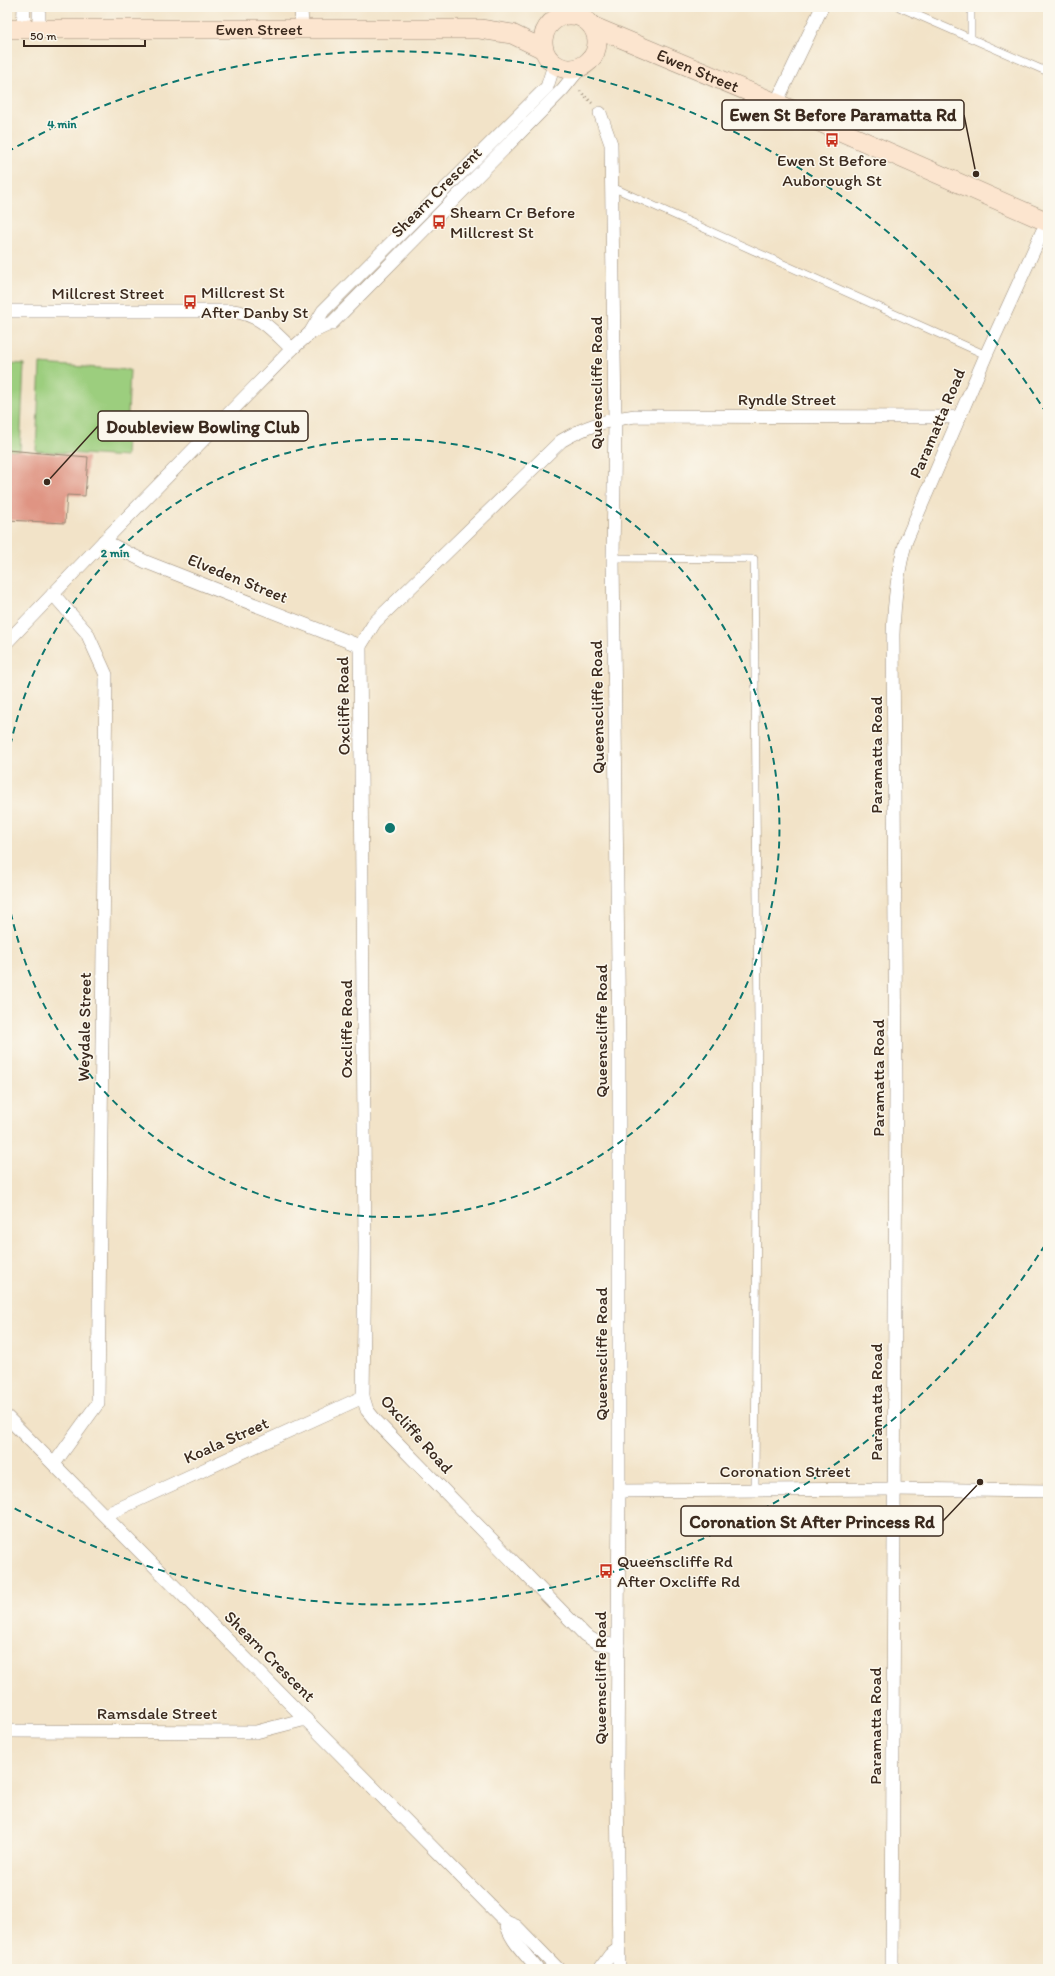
<svg xmlns="http://www.w3.org/2000/svg" width="1055" height="1976" viewBox="0 0 1055 1976" font-family="Itim,sans-serif">
<rect width="100%" height="100%" fill="#fbf7ec"/>
<filter id="ink" filterUnits="userSpaceOnUse"><feTurbulence type="fractalNoise" baseFrequency=".025" numOctaves="2"/><feDisplacementMap in="SourceGraphic" scale="8" xChannelSelector="R" yChannelSelector="G"/><feConvolveMatrix kernelMatrix="1 2 1 2 8 2 1 2 1" color-interpolation-filters="sRGB"/></filter>
<filter id="wash" filterUnits="userSpaceOnUse"><feTurbulence type="fractalNoise" baseFrequency=".012" numOctaves="4" result="noise"/><feDisplacementMap in="SourceGraphic" scale="16" xChannelSelector="R" yChannelSelector="G"/><feGaussianBlur stdDeviation="0.9" result="paint"/><feColorMatrix in="noise" values="0 0 0 0 0 0 0 0 0 0 0 0 0 0 0 0 0 1.4 0 .05"/><feComposite in="paint" operator="in"/></filter>
<g filter="url(#wash)">
<rect width="100%" height="100%" fill="#f2e3c8"/>
<g fill="#9cce7e" stroke="#6c7c4e">
<polygon points="7,363 24,364 20,451 7,450"/>
<polygon points="40,364 130,370 126,457 36,451"/>
</g>
<g id="blocks">
<polygon fill="#df9483" points="7,450 88,457 85,496 67,495 65,523 7,520"/>
</g>
</g>
<g filter="url(#ink)">
<use href="#blocks" fill-opacity="0" stroke="#968673" stroke-width="1"/>
<g fill="none" stroke-linecap="round" stroke-linejoin="round">
<defs>
<g id="lane">
<polyline points="899,7 1048,72"/>
<polyline points="971,7 971,37"/>
<polyline points="612,187 986,355"/>
<polyline points="613,558 754,559 758,1024 755,1489"/>
</g>
<g id="street">
<polyline points="39,7 39,29"/>
<polyline points="301,7 302,29"/>
<polyline points="580,7 582,17"/>
<polyline points="556,18 560,7"/>
<polyline points="23,29 24,7"/>
<polyline points="776,103 822,7"/>
<polyline points="600,113 611,144 615,419 613,558 619,1048 619,1491 617,1774 619,1969"/>
<path d="M7,311H233C261,315 273,331 292,349"/>
<polyline points="310,333 323,311 547,87 554,65"/>
<polyline points="104,541 146,562 360,646"/>
<polyline points="53,594 87,633 106,675 98,1403 54,1464"/>
<polyline points="7,642 104,541 292,349 310,333 332,323 563,89 580,68"/>
<polyline points="7,1417 506,1922 516,1926 558,1969"/>
<polyline points="619,1491 894,1489 1048,1491"/>
<polyline points="105,1515 363,1397"/>
<path d="M618,1645L598,1643L585,1635L376,1421L367,1410L363,1397L365,1248L360,646L375,622L561,441C586,426 606,420 635,416L959,417"/>
<polyline points="7,1731 256,1732 306,1719"/>
<path d="M506,1922C510,1941 526,1954 537,1969"/>
<polyline points="600,1969 610,1955 617,1950"/>
<path d="M892,1969L896,1084L893,635C894,603 897,572 906,541L986,355L1048,219"/>
</g>
<g id="secondary">
<circle cx="570" cy="42" r="27"/>
<path id="s1" d="M592,26L776,103L1048,222"/>
<path id="s2" d="M7,29H480L512,34L543,49"/>
</g>
</defs>
<use href="#lane" stroke="#968673" stroke-width="8"/>
<use href="#street" stroke="#968673" stroke-width="14"/>
<use href="#secondary" stroke="#968673" stroke-width="20"/>
<polyline stroke="#968673" stroke-width="2.5" stroke-dasharray="1 3" stroke-linecap="butt" points="580,91 592,103"/>
<use href="#lane" stroke="#fff" stroke-width="7"/>
<use href="#street" stroke="#fff" stroke-width="13"/>
<use href="#secondary" stroke="#fce5cf" stroke-width="19"/>
</g>
</g>
<g fill="none" stroke="#0f766e" stroke-width="2" stroke-dasharray="7 5">
<path d="M8 757A389 389 0 1 1 8 899"/>
<path d="M1045 1245A777 777 0 0 1 7 1504M7 152A777 777 0 0 1 1045 411"/>
</g>
<defs>
<symbol id="bus-bare" viewBox="-9 -9 18 18"><path d="M-5-6H5V4H4V6H2V4H-2V6H-4V4H-5ZM-3.5-4V0h7V-4ZM-3.5 1.2v1.5H-2V1.2ZM2 1.2v1.5H3.5V1.2Z" fill="#c8321e" stroke="#fbf7ec" stroke-width="2.5" paint-order="stroke"/></symbol>
</defs>
<g fill-rule="evenodd">
<use href="#bus-bare" x="822" y="130" width="20" height="20"/>
<use href="#bus-bare" x="429" y="212" width="20" height="20"/>
<use href="#bus-bare" x="180" y="292" width="20" height="20"/>
<use href="#bus-bare" x="596" y="1561" width="20" height="20"/>
</g>
<g text-anchor="middle" stroke-width="3" stroke-linejoin="round" paint-order="stroke">
<g font-size="17" fill="#3b2a1e" stroke="#fbf7ec">
<text dy="6" stroke="none"><textPath href="#s2" startOffset="252">Ewen Street</textPath></text>
<text dy="6" stroke="none"><textPath href="#s1" startOffset="115">Ewen Street</textPath></text>
<text transform="translate(436 192) rotate(-45)" y="6">Shearn Crescent</text>
<text x="108" y="299">Millcrest Street</text>
<text transform="translate(596 383) rotate(-90)" y="6">Queenscliffe Road</text>
<text x="787" y="405">Ryndle Street</text>
<text transform="translate(937 423) rotate(-67)" y="6">Paramatta Road</text>
<text transform="translate(238 578) rotate(22)" y="6">Elveden Street</text>
<text transform="translate(343 706) rotate(-91)" y="6">Oxcliffe Road</text>
<text transform="translate(597 707) rotate(-91)" y="6">Queenscliffe Road</text>
<text transform="translate(876 755) rotate(-90)" y="6">Paramatta Road</text>
<text transform="translate(84 1027) rotate(-89)" y="6">Weydale Street</text>
<text transform="translate(346 1029) rotate(-90)" y="6">Oxcliffe Road</text>
<text transform="translate(601 1031) rotate(-90)" y="6">Queenscliffe Road</text>
<text transform="translate(878 1078) rotate(-90)" y="6">Paramatta Road</text>
<text transform="translate(601 1354) rotate(-90)" y="6">Queenscliffe Road</text>
<text transform="translate(876 1402) rotate(-90)" y="6">Paramatta Road</text>
<text transform="translate(417 1434) rotate(48)" y="6">Oxcliffe Road</text>
<text transform="translate(226 1440) rotate(-24)" y="6">Koala Street</text>
<text x="785" y="1477">Coronation Street</text>
<text transform="translate(270 1656) rotate(45)" y="6">Shearn Crescent</text>
<text transform="translate(600 1678) rotate(-90)" y="6">Queenscliffe Road</text>
<text x="157" y="1719">Ramsdale Street</text>
<text transform="translate(875 1726) rotate(-90)" y="6">Paramatta Road</text>
</g>
<g font-size="17" fill="#3b2a1e" stroke="#fbf7ec" text-anchor="start">
<text x="832" y="166" text-anchor="middle">Ewen St Before<tspan x="832" dy="20">Auborough St</tspan></text>
<text x="450" y="218">Shearn Cr Before<tspan x="450" dy="20">Millcrest St</tspan></text>
<text x="201" y="298">Millcrest St<tspan x="201" dy="20">After Danby St</tspan></text>
<text x="617" y="1567">Queenscliffe Rd<tspan x="617" dy="20">After Oxcliffe Rd</tspan></text>
</g>
</g>
<circle cx="390" cy="828" r="6" fill="#0f766e" stroke="#fbf7ec" stroke-width="2"/>
<g font-size="12" text-anchor="middle" font-weight="bold" fill="#0f766e" stroke="#fbf7ec" stroke-width="3" stroke-linejoin="round" paint-order="stroke">
<text x="62" y="128">4 min</text>
<text x="115" y="557">2 min</text>
</g>
<path fill="none" stroke="#3b2a1e" stroke-width="1.5" d="M976 174L964 115M47 482L98 426M980 1482L943 1521"/>
<g fill="#3b2a1e" stroke="#fbf7ec" stroke-width="1.5">
<circle cx="976" cy="174" r="4"/>
<circle cx="47" cy="482" r="4"/>
<circle cx="980" cy="1482" r="4"/>
</g>
<g fill="#fbf7ec" stroke="#3b2a1e" stroke-width="1.5">
<rect x="722" y="100" width="242" height="30" rx="4"/>
<rect x="98" y="411" width="210" height="30" rx="4"/>
<rect x="681" y="1506" width="262" height="30" rx="4"/>
</g>
<g font-size="18" text-anchor="middle" font-weight="bold" fill="#3b2a1e">
<text x="843" y="121">Ewen St Before Paramatta Rd</text>
<text x="203" y="433">Doubleview Bowling Club</text>
<text x="812" y="1528">Coronation St After Princess Rd</text>
</g>
<rect width="1055" height="1976" fill="none" stroke="#fbf7ec" stroke-width="24"/>
<path d="M24 40v6h121v-6" fill="none" stroke="#3b2a1e" stroke-width="2"/>
<text x="30" y="40" font-size="12" fill="#3b2a1e" stroke="#fbf7ec" stroke-width="3" paint-order="stroke">50 m</text>
</svg>
